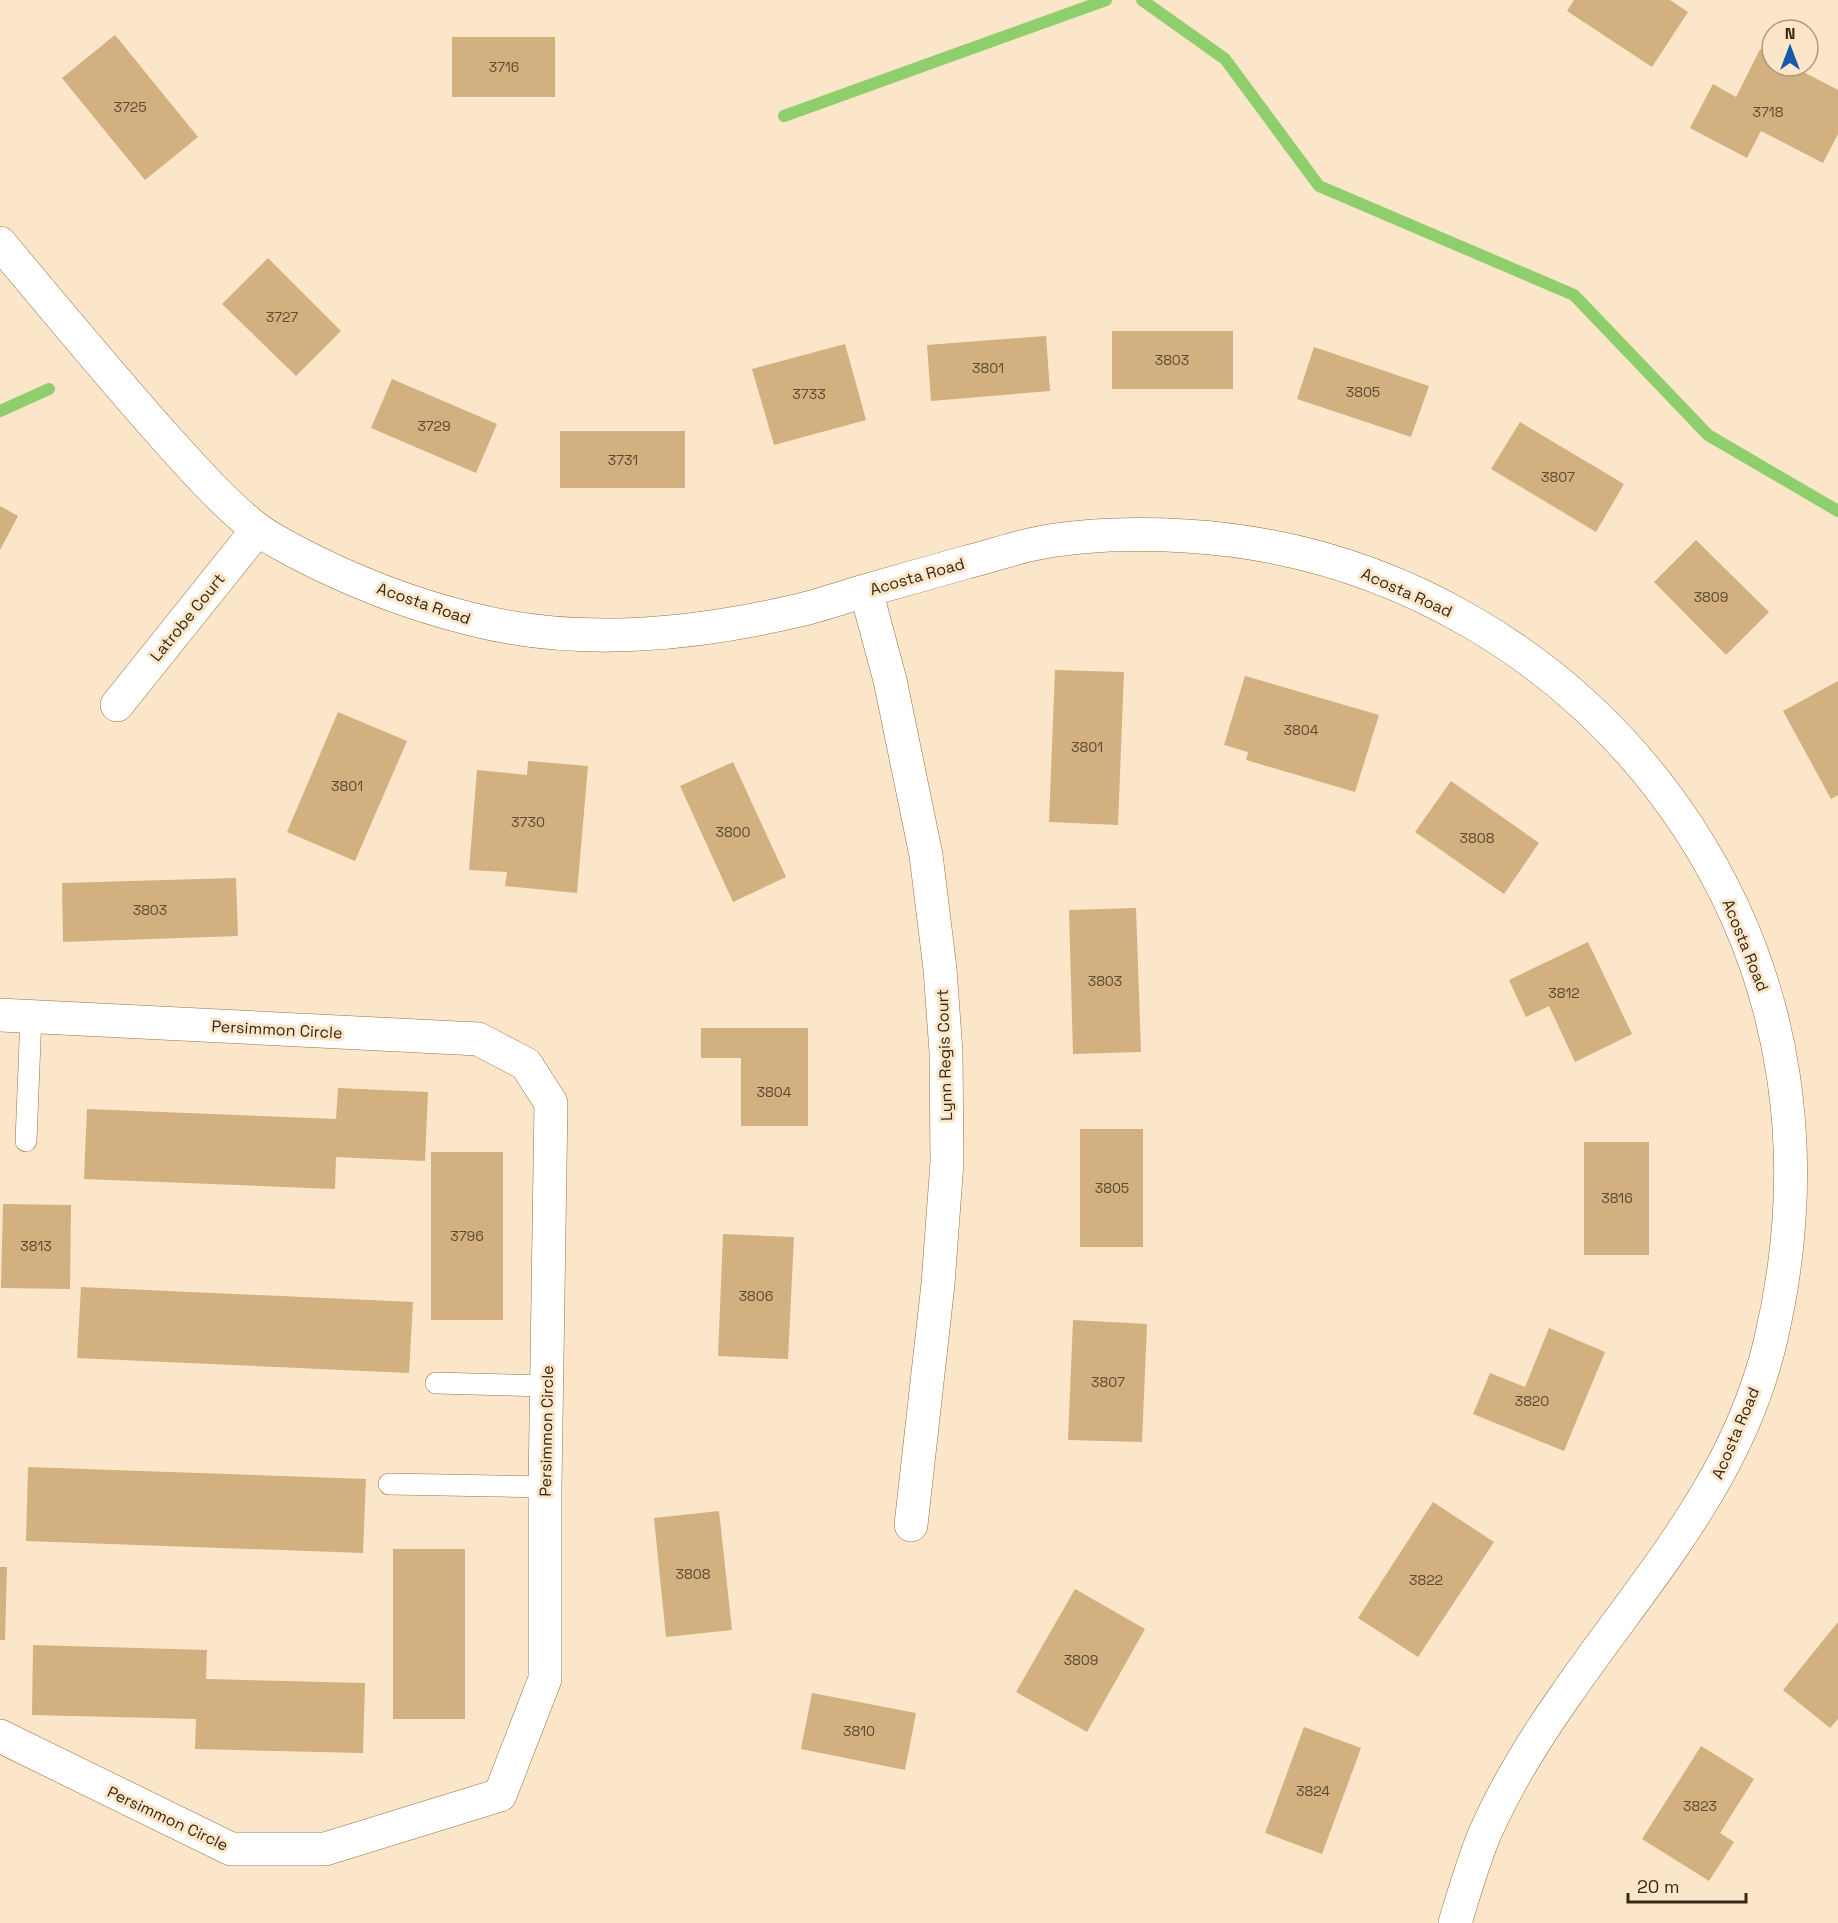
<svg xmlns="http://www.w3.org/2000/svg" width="1838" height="1923" viewBox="0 0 1838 1923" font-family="'Space Grotesk',sans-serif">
<rect width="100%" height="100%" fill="#fce6c9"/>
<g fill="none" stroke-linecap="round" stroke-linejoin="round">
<g stroke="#8fce6d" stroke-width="12">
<polyline points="1142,0 1225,59 1319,186 1574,295 1708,435 1838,511"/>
<polyline points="784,116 1106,0"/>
<polyline points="0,411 49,389"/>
</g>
</g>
<g fill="#d2b080">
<polygon points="1574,0 1670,0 1688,12 1652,67 1567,11"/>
<polygon points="115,35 198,137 145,180 62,78"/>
<rect x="452" y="37" width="103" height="60"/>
<polygon points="1760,49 1772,56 1772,66 1792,66 1838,90 1838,134 1823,163 1761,131 1747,158 1690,128 1713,84 1736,97"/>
<polygon points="268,258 341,331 296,376 222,304"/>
<rect x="1112" y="331" width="121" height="58"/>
<polygon points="1046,336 1050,391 931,401 927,345"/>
<polygon points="845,344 866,420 774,445 752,369"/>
<polygon points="1314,347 1429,386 1411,437 1297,399"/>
<polygon points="392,379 497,424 476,473 371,428"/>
<polygon points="1520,422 1624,484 1596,532 1491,469"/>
<rect x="560" y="431" width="125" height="57"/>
<polygon points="0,506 18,516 0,550"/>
<polygon points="1696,540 1769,612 1726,655 1654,582"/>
<polygon points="1055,670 1124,672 1118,825 1049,822"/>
<polygon points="1245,676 1379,715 1355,792 1246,760 1248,752 1224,745"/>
<polygon points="1838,681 1838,795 1831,799 1783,711"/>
<polygon points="338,712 407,741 355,861 287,832"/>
<polygon points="528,761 588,766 577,893 505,886 507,872 469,870 477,770 527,775"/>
<polygon points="733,762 786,877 733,902 680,786"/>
<polygon points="1451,781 1539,843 1504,894 1415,832"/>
<polygon points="236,878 238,936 63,942 62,883"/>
<polygon points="1136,908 1141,1052 1073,1054 1069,910"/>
<polygon points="1588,942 1632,1034 1575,1062 1549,1006 1526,1017 1509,980"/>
<polygon points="701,1028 808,1028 808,1126 741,1126 741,1058 701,1058"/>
<polygon points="338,1088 428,1092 425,1161 336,1157 335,1189 84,1179 87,1109 336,1119"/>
<rect x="1080" y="1129" width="63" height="118"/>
<rect x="1584" y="1142" width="65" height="113"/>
<rect x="431" y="1152" width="72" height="168"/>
<polygon points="3,1204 71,1205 70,1289 1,1288"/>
<polygon points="723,1234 794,1237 788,1359 718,1356"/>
<polygon points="81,1287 413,1302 409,1373 77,1358"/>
<polygon points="1073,1320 1147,1324 1142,1442 1068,1440"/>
<polygon points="1549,1328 1605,1352 1564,1451 1473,1414 1490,1373 1525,1387"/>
<polygon points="28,1467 366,1479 363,1553 26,1541"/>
<polygon points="1433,1502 1494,1542 1418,1657 1358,1618"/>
<polygon points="719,1511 732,1630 666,1637 654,1518"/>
<rect x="393" y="1549" width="72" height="170"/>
<polygon points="0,1567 7,1567 5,1640 0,1640"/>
<polygon points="1075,1589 1145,1629 1087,1732 1016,1692"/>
<polygon points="1838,1622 1838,1719 1830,1728 1783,1690"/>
<polygon points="33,1645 207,1650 206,1679 365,1683 363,1753 195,1749 196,1719 32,1715"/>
<polygon points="812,1693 916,1713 905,1770 801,1749"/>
<polygon points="1304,1727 1361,1748 1322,1854 1265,1833"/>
<polygon points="1701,1746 1754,1779 1720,1833 1734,1842 1709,1881 1642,1839"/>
</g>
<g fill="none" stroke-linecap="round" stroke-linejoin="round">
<defs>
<g id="service">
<polyline points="26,1141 31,1016"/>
<polyline points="436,1383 547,1386"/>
<polyline points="389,1484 545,1487"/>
</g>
<g id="minor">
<path d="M0,243C54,308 108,373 164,436C192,467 221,500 253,526C265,536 280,543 294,551C349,580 410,604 471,619C579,647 693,635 800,610C820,605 841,598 861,592C896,582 932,572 967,562C988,557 1008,550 1029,545C1080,534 1134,533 1186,536C1390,548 1575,656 1688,827C1790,983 1813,1163 1770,1343C1736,1484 1644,1581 1565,1696C1536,1737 1505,1788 1485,1833C1473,1862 1464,1893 1455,1923"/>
<polyline points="866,591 890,680 926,855 940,969 946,1052 947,1162 938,1284 911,1525"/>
<polyline points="117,705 257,530"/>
<polyline points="0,1015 478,1039 526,1064 551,1103 545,1487 545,1679 500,1795 325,1849 231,1849 0,1736"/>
</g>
</defs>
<use href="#service" stroke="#937345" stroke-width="22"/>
<use href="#minor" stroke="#937345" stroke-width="34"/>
<use href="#service" stroke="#fff" stroke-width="21"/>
<use href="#minor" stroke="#fff" stroke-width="33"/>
</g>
<g text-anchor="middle" stroke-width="6" stroke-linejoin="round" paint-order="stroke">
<g font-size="14" fill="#5d4a30">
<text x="504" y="72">3716</text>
<text x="130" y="112">3725</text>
<text x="1768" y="117">3718</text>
<text x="282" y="322">3727</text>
<text x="1172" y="365">3803</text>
<text x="988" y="373">3801</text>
<text x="1363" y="397">3805</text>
<text x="809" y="399">3733</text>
<text x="434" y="431">3729</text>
<text x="623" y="465">3731</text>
<text x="1558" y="482">3807</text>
<text x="1711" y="602">3809</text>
<text x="1301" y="735">3804</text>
<text x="1087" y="752">3801</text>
<text x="347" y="791">3801</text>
<text x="528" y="827">3730</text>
<text x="733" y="837">3800</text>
<text x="1477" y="843">3808</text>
<text x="150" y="915">3803</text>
<text x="1105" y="986">3803</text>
<text x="1564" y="998">3812</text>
<text x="774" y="1097">3804</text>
<text x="1112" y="1193">3805</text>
<text x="1617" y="1203">3816</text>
<text x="467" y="1241">3796</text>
<text x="36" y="1251">3813</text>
<text x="756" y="1301">3806</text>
<text x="1108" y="1387">3807</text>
<text x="1532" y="1406">3820</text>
<text x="693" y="1579">3808</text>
<text x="1426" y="1585">3822</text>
<text x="1081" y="1665">3809</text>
<text x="859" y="1736">3810</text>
<text x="1313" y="1796">3824</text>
<text x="1700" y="1811">3823</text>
</g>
<g font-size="16" fill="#362815" stroke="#fce6c9">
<text transform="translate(917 576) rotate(-16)" y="6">Acosta Road</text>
<text transform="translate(1407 592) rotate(24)" y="6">Acosta Road</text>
<text transform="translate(424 603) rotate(19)" y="6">Acosta Road</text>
<text transform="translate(187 617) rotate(-51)" y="6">Latrobe Court</text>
<text transform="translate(1746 945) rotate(68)" y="6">Acosta Road</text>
<text transform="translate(277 1029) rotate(3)" y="6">Persimmon Circle</text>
<text transform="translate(944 1055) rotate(-92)" y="6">Lynn Regis Court</text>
<text transform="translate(546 1431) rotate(-89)" y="6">Persimmon Circle</text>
<text transform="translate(1735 1433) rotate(-67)" y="6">Acosta Road</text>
<text transform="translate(168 1818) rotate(25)" y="6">Persimmon Circle</text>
</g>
</g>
<g transform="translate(1790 48)"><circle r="28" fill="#fce6c9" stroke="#ad9a81" stroke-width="1.5"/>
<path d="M0-4.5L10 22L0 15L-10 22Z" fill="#155aaa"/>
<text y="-9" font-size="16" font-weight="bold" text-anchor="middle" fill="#362815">N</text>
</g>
<path d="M1628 1893v9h118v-9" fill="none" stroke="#362815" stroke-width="3"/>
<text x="1637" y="1893" font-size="18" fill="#362815" stroke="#fce6c9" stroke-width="4.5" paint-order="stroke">20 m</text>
</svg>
